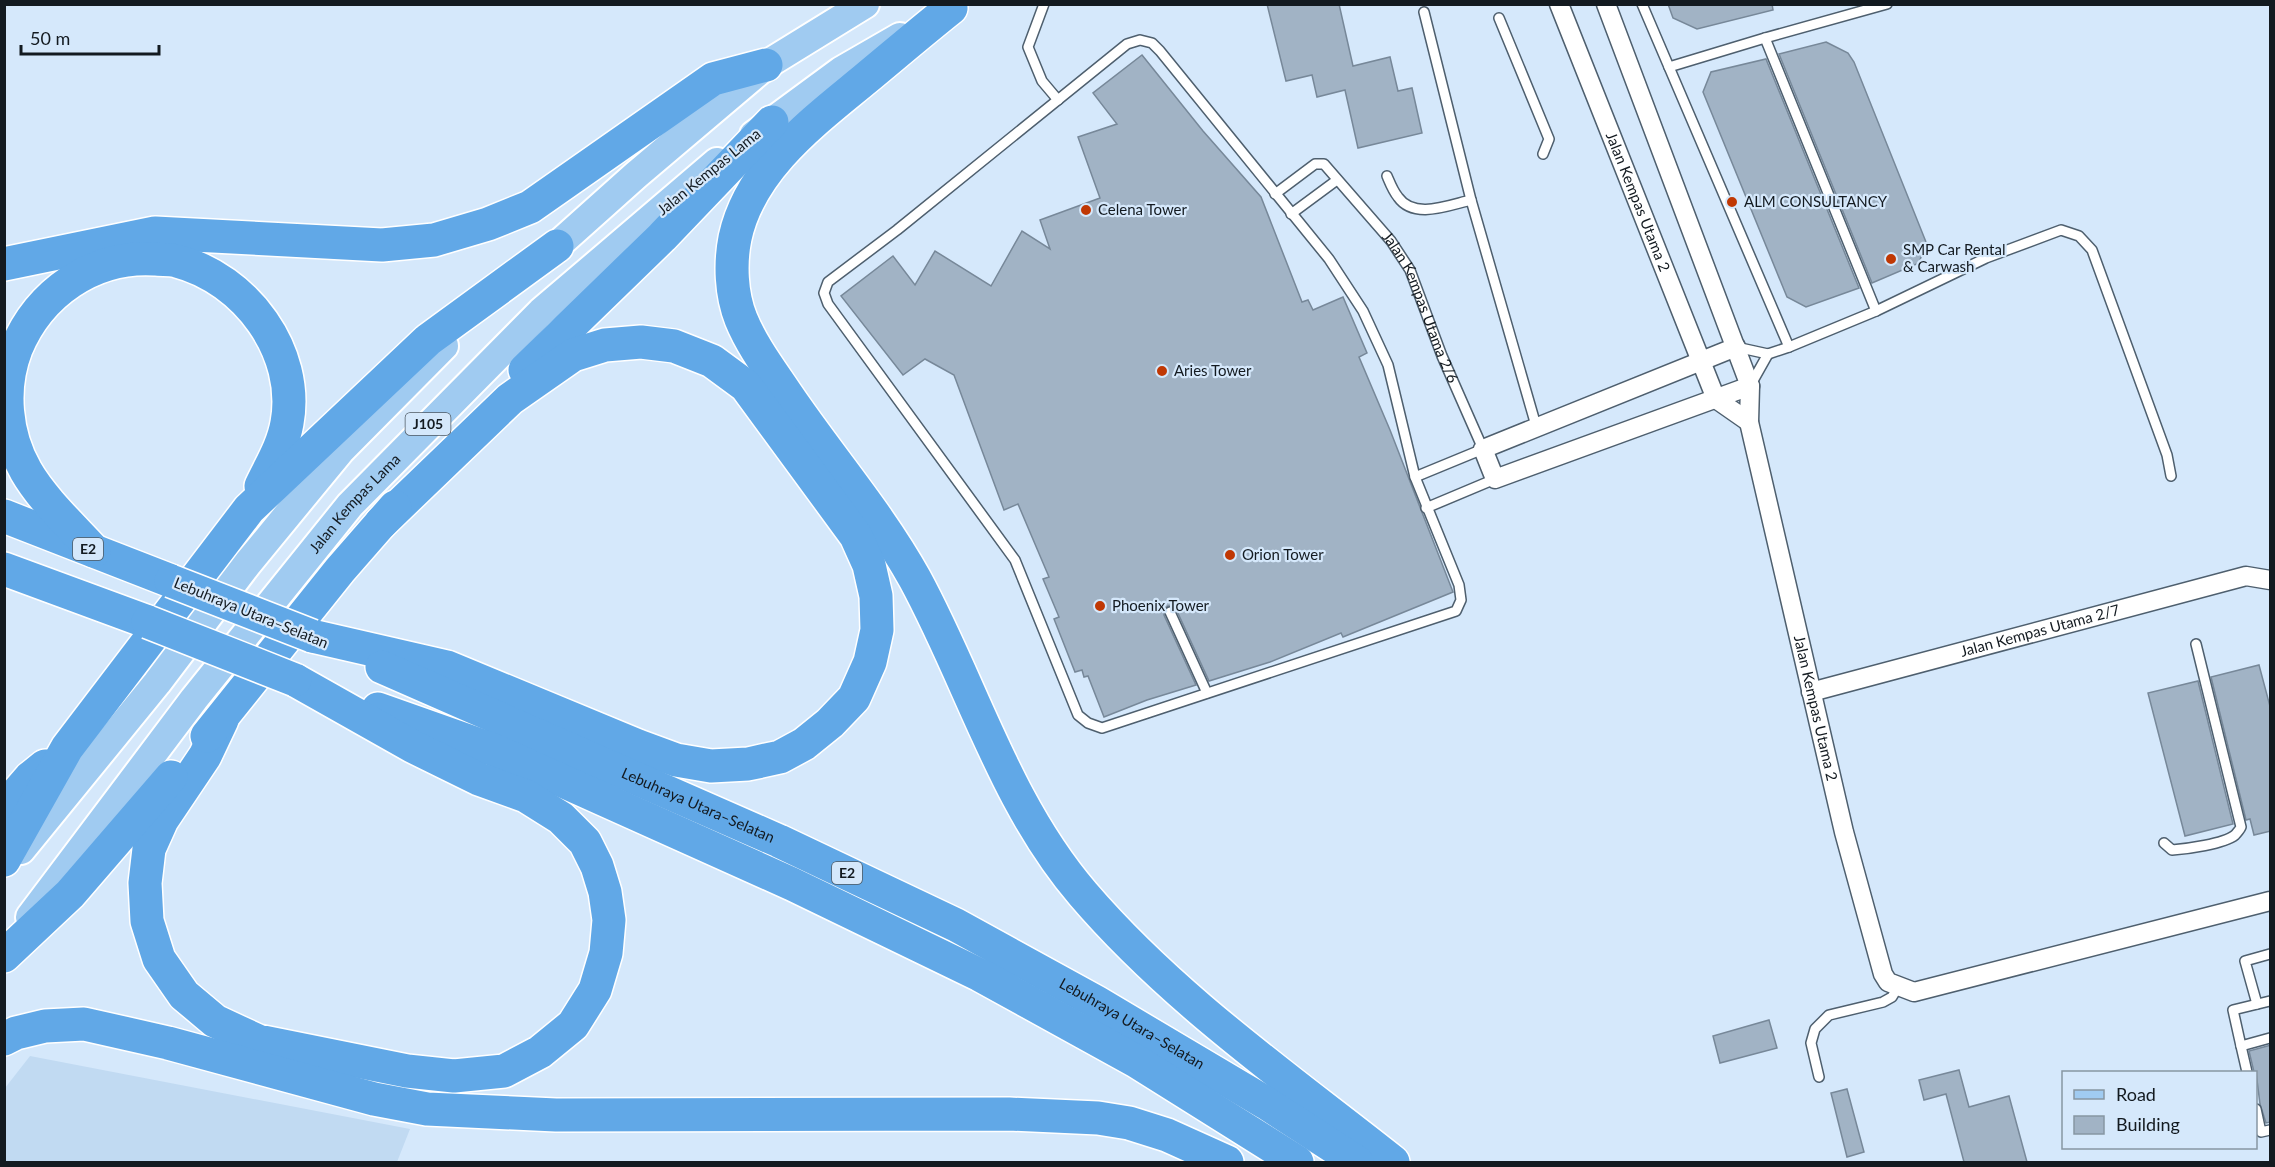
<svg xmlns="http://www.w3.org/2000/svg" width="2275" height="1167" viewBox="0 0 2275 1167" font-family="Lato,sans-serif">
<rect width="100%" height="100%" fill="#d5e8fb"/>
<polygon fill="#c1daf2" points="30,1056 410,1129 397,1162 5,1162 5,1088"/>
<g fill="#a1b3c5" stroke="#789" stroke-width="1.5">
<polygon points="1267,4 1339,4 1353,66 1390,57 1398,91 1412,88 1422,133 1358,148 1345,90 1317,97 1312,75 1286,81"/>
<polygon points="1668,4 1772,4 1773,10 1697,29 1673,18"/>
<polygon points="1826,42 1848,53 1854,62 1926,242 1919,263 1872,283 1779,54"/>
<polygon points="1142,55 1203,131 1261,197 1302,302 1308,300 1313,310 1343,297 1367,353 1359,357 1390,430 1453,592 1343,637 1341,633 1270,662 1209,681 1176,609 1173,606 1168,606 1164,609 1164,615 1196,685 1147,700 1104,717 1088,676 1084,677 1082,670 1075,672 1054,619 1059,617 1043,579 1049,577 1018,504 1004,510 954,375 925,359 903,375 841,296 893,256 915,285 935,251 991,286 1022,231 1050,249 1040,220 1100,198 1078,137 1117,124 1093,93"/>
<polygon points="1766,59 1859,288 1806,307 1787,297 1703,92 1711,72"/>
<polygon points="2259,665 2271,710 2271,831 2254,835 2250,819 2246,820 2211,677"/>
<polygon points="2198,681 2233,824 2185,836 2148,693"/>
<polygon points="1769,1020 1777,1048 1720,1063 1713,1036"/>
<polygon points="2271,1045 2271,1122 2266,1123 2260,1104 2256,1072 2254,1072 2249,1051"/>
<polygon points="1959,1070 1969,1107 2009,1096 2027,1162 1964,1162 1946,1094 1924,1100 1919,1080"/>
<polygon points="1847,1089 1864,1152 1847,1157 1831,1093"/>
</g>
<g fill="none" stroke-linecap="round" stroke-linejoin="round">
<defs>
<g id="service">
<polyline points="1044,4 1028,47 1042,81 1058,100"/>
<polyline points="1642,4 1789,347"/>
<polyline points="1424,12 1471,200 1537,429"/>
<polyline points="1499,18 1549,139 1543,154"/>
<polyline points="1765,38 1876,311"/>
<polygon points="1140,40 1152,43 1160,51 1329,259 1363,311 1388,365 1415,477 1459,585 1461,600 1456,611 1102,728 1088,723 1078,715 1015,560 828,304 824,293 828,282 897,230 1127,44"/>
<polyline points="1669,67 1765,38 1887,4"/>
<path d="M1387,176C1390,183 1393,191 1398,197C1414,220 1449,205 1471,200"/>
<path id="s1" d="M1275,194L1315,164H1324L1391,241L1410,270L1442,356L1483,449L1415,477"/>
<polyline points="1291,214 1337,180"/>
<polyline points="1736,347 1768,354 1789,347 1876,311 1986,258 2061,230 2079,236 2092,250 2167,455 2171,476"/>
<polyline points="1750,386 1768,354"/>
<polyline points="1426,508 1495,479"/>
<polyline points="1170,612 1207,693"/>
<path d="M2164,843L2172,850C2186,849 2224,844 2235,835C2236,834 2241,828 2241,827L2196,644"/>
<polyline points="2270,1001 2233,1010 2241,1046 2270,1038"/>
<polyline points="2257,1004 2245,961 2270,954"/>
<polyline points="2241,1046 2247,1072"/>
<polyline points="1819,1077 1811,1043 1815,1029 1829,1015 1883,1002 1892,997 1898,987"/>
<polyline points="2256,1109 2261,1132 2270,1130"/>
</g>
<g id="minor">
<path id="s2" d="M1559,4L1716,399"/>
<path id="s3" d="M1606,4L1750,386L1749,422L1844,832L1883,974L1888,982L1914,992L2270,901"/>
<polyline points="1736,347 1483,449 1495,479 1750,386"/>
<polyline points="1716,399 1749,422"/>
<path id="s4" d="M1811,692L2246,576L2270,580"/>
</g>
<g id="primary">
<polyline points="754,135 841,71 900,37"/>
<polyline points="541,260 636,175 766,65 865,4"/>
<polyline points="21,850 157,683 248,563 340,451 444,346"/>
<path id="s5" d="M30,917L194,699L350,505L541,312L717,162"/>
</g>
<g id="motorway">
<path d="M951,8C922,31 894,55 865,79C813,122 750,168 735,238C730,263 731,294 741,319C752,346 771,371 787,395C829,457 879,514 915,579C972,684 1004,802 1083,894C1172,998 1287,1078 1393,1162"/>
<polyline points="4,264 155,233 382,245 434,240 488,224 530,207 713,79 766,65"/>
<polyline points="525,370 662,237 772,122"/>
<polyline points="4,516 171,581"/>
<path d="M94,551C72,527 42,499 26,471C5,434 1,388 16,349C39,293 93,255 155,259C162,260 170,259 177,261C246,279 300,352 287,423C283,446 271,465 261,486"/>
<polyline points="4,569 148,622"/>
<polyline points="312,636 447,667 638,746 676,760 711,766 748,764 780,757 804,744 830,723 854,698 870,662 877,630 876,596 869,565 856,536 746,386 712,361 674,346 641,342 605,345 573,355 510,399 381,523"/>
<path id="s6" d="M382,667L779,841L956,925L1096,1002L1266,1103L1357,1162"/>
<polyline points="378,709 494,750 792,884 980,975 1136,1061 1297,1162"/>
<polyline points="222,720 205,756 162,820 149,849 145,883 147,921 159,959 184,995 215,1021 258,1041 407,1071 454,1076 504,1071 540,1052 573,1025 595,990 606,953 609,920 605,892 597,866 585,842 561,818 526,796 479,779 412,746 295,680"/>
<polyline points="207,736 340,570 395,507"/>
<polyline points="4,808 30,778 45,766"/>
<polyline points="4,860 67,748 249,509 428,340 557,246"/>
<polyline points="4,956 70,894 171,777"/>
<polyline points="4,1039 16,1033 45,1026 84,1024 168,1043 374,1099 427,1109 556,1115 1009,1114 1098,1118 1129,1123 1167,1135 1227,1162"/>
</g>
</defs>
<use href="#service" stroke="#4e5f6e" stroke-width="12"/>
<use href="#minor" stroke="#4e5f6e" stroke-width="21"/>
<use href="#primary" stroke="#fff" stroke-width="32"/>
<use href="#motorway" stroke="#fff" stroke-width="36"/>
<use href="#service" stroke="#fff" stroke-width="9"/>
<use href="#minor" stroke="#fff" stroke-width="18"/>
<use href="#primary" stroke="#a0cbf1" stroke-width="28"/>
<use href="#motorway" stroke="#61a8e7" stroke-width="33"/>
<defs>
<g id="motorway-bridge">
<polyline points="171,581 312,636"/>
<polyline points="148,622 295,680"/>
</g>
</defs>
<use href="#motorway-bridge" stroke="#fff" stroke-width="36" stroke-linecap="butt"/>
<use href="#motorway-bridge" stroke="#61a8e7" stroke-width="33"/>
</g>
<g fill="#c03804" stroke="#d5e8fb" stroke-width="2">
<circle cx="1732" cy="202" r="6"/>
<circle cx="1086" cy="210" r="6"/>
<circle cx="1891" cy="259" r="6"/>
<circle cx="1162" cy="371" r="6"/>
<circle cx="1230" cy="555" r="6"/>
<circle cx="1100" cy="606" r="6"/>
</g>
<g text-anchor="middle" stroke-width="4.5" stroke-linejoin="round" paint-order="stroke">
<g fill="#d5e8fb" stroke="#4d5862" stroke-width="1.5">
<rect x="405.5" y="413" width="45" height="22" rx="4.5"/>
<rect x="73" y="538" width="30" height="22" rx="4.5"/>
<rect x="832" y="862" width="30" height="22" rx="4.5"/>
</g>
<g font-size="14" font-weight="bold" fill="#131a20">
<text x="428" y="429">J105</text>
<text x="88" y="554">E2</text>
<text x="847" y="878">E2</text>
</g>
<g font-size="15" fill="#131a20" stroke="#d5e8fb">
<text transform="translate(709 172) rotate(-39)" y="5">Jalan Kempas Lama</text>
<text dy="5" stroke="none"><textPath href="#s2" startOffset="213">Jalan Kempas Utama 2</textPath></text>
<text dy="5" stroke="none"><textPath href="#s1" startOffset="234">Jalan Kempas Utama 2/6</textPath></text>
<text dy="5" stroke="none"><textPath href="#s5" startOffset="526">Jalan Kempas Lama</textPath></text>
<text transform="translate(251 613) rotate(22)" y="5">Lebuhraya Utara–Selatan</text>
<text dy="5" stroke="none"><textPath href="#s4" startOffset="237">Jalan Kempas Utama 2/7</textPath></text>
<text dy="5" stroke="none"><textPath href="#s3" startOffset="738">Jalan Kempas Utama 2</textPath></text>
<text dy="5" stroke="none"><textPath href="#s6" startOffset="345">Lebuhraya Utara–Selatan</textPath></text>
<text dy="5" stroke="none"><textPath href="#s6" startOffset="831">Lebuhraya Utara–Selatan</textPath></text>
</g>
<g font-size="15" fill="#131a20" stroke="#d5e8fb" text-anchor="start">
<text x="1744" y="207">ALM CONSULTANCY</text>
<text x="1098" y="215">Celena Tower</text>
<text x="1903" y="255">SMP Car Rental<tspan x="1903" dy="17">&amp; Carwash</tspan></text>
<text x="1174" y="376">Aries Tower</text>
<text x="1242" y="560">Orion Tower</text>
<text x="1112" y="611">Phoenix Tower</text>
</g>
</g>
<rect width="2275" height="1167" fill="none" stroke="#131a20" stroke-width="12"/>
<rect x="2062" y="1071" width="195" height="78" fill="#d5e8fb" stroke="#8796a3" stroke-width="1.5"/>
<rect x="2074" y="1090" width="30" height="9" fill="#a0cbf1" stroke="#8796a3" stroke-width="1.5"/>
<text x="2116" y="1101" font-size="18" fill="#131a20">Road</text>
<rect x="2074" y="1116" width="30" height="18" fill="#a1b3c5" stroke="#8796a3" stroke-width="1.5"/>
<text x="2116" y="1131" font-size="18" fill="#131a20">Building</text>
<path d="M21 45v9h138v-9" fill="none" stroke="#131a20" stroke-width="3"/>
<text x="30" y="45" font-size="18" fill="#131a20" stroke="#d5e8fb" stroke-width="4.5" paint-order="stroke">50 m</text>
</svg>
